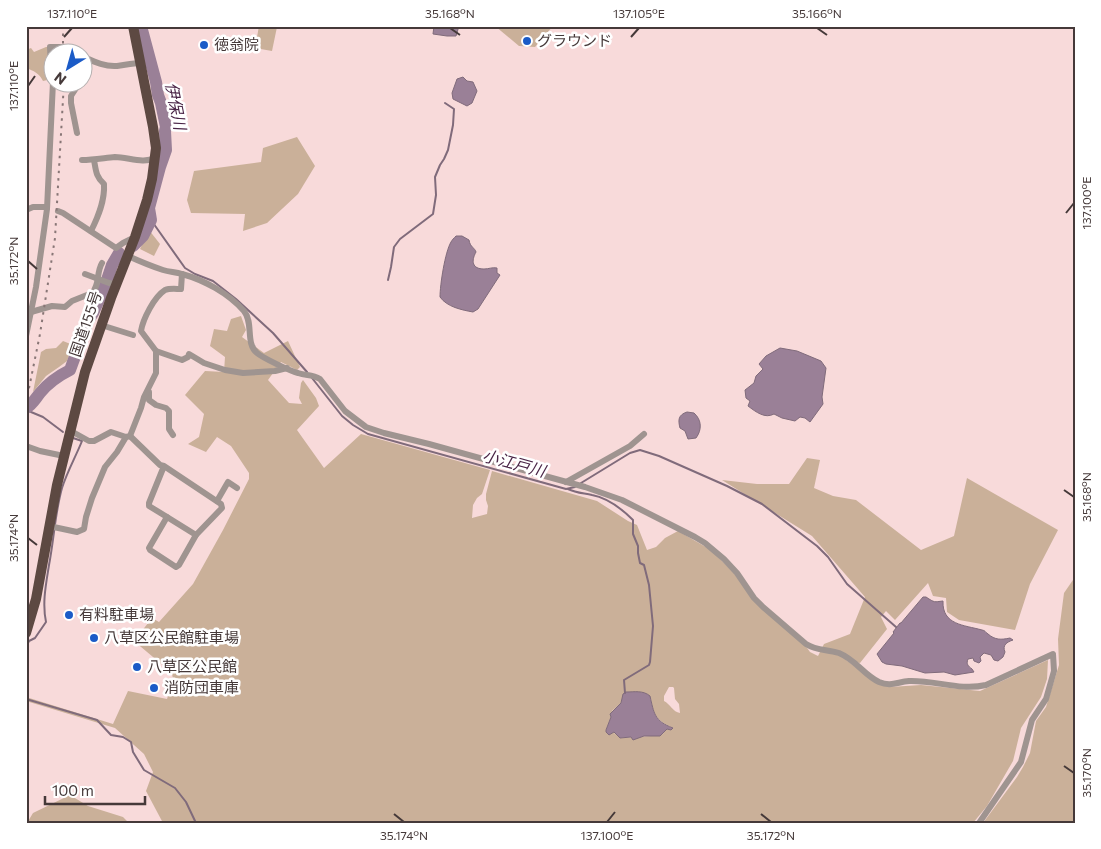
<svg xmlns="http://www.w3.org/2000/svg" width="1101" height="849" viewBox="0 0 1101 849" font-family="Commissioner,'Noto Sans JP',sans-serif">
<rect width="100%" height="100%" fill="#f8dada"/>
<g fill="#cab099" fill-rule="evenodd">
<polygon points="259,26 277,27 272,51 255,48"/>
<polygon points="495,26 553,26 535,47 519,46"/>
<path d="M46,47H50L52,79L43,81C39,73 34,71 26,68V50L31,48L34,52Z"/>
<polygon points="297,137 315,166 298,194 267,223 243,231 245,214 191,213 187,200 194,171 261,162 263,148"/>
<polygon points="149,230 160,244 154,256 140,249"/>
<path d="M241,316L246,330L242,337L264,353L288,341L300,367L297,370L281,362L268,380L289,403L302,404L299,398L301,383L303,380L316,398L319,406L297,430L324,468L361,434L490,470L482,494L477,498L473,505L472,518L487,514L488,506L486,500V494L492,471L597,501L628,521L637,525L647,550L656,547L665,538L678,531L711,550L734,573L755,602L805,645L810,652L818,656L824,644L850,634L865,597L812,536L722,480L757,484H789L807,458L820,460L814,488L833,496L856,500L921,550L954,536L967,478L1058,530L1030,584L1015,630L959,620L947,612L946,598L933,596L928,583L895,620L886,611L881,617L887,629L860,663L846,660L879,684L890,687L921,685L980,691L1048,660L1047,679L1041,697L1021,728L1013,761L987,806L973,823H163L146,791L153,772L144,754L115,728L26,701V697L113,724L128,691L167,699L173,680L172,673L134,641L152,618L159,622L193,584L223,530L249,479V473L231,446L217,437L206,452L188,444L199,437L204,414L185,395L205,371L224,372L225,357L210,346L214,329L227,331L231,319ZM669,687H673L674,688L675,699L679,704L680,713C673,712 670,704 664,701V696ZM623,698L651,699C653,716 658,721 673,728C668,729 664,729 663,734L651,736L622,738L619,737L613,732L610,734L606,732V730L611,717L612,711L621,703Z"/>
<polygon points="63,341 73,345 67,361 59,367 46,376 33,392 41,352 46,349 56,348"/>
<polygon points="1075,577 1075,823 983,823 1017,777 1023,767 1030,753 1036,721 1046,707 1059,665 1058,639 1064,593"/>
<polygon points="70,795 88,806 123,817 129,823 27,823 33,813"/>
</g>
<g fill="#9a8097" stroke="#806b7b">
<polygon points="434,26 459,26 456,36 447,36 433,34"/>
<polygon points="463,77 467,81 473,82 477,91 472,103 467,106 453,99 452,93 457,79"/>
<path d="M456,236H462L469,240C470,247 475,248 476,252C471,261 472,269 484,269C489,269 492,267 497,268V273L500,275L478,309L473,312C462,310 447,307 440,297C440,285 445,252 451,242C452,240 454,238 456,236Z"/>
<path d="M780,348L797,351L821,361L826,368L822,397L823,404L810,422L805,418L800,417L795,421L782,418L774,414C765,419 756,412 748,406L750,401L746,398L745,390L754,383L756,376L763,369L759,364L766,356Z"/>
<path d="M687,412L694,413C702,420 702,430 696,438L688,439L685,431L680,428C678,420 678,415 687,412Z"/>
<path d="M923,597H926C935,603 934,602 943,601C942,625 964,625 982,630C986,631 984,631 988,634C995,640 1001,640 1010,638L1013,640C1007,642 1002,645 1005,652L1003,657L998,661L994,660L991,655L984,653L980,657L981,661L979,663L974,661L973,658L968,659C966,664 968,666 972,669L974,672L955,675L944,672L925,673L902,666L886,664L882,662L877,654L894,633L893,632L900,623H901Z"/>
<path d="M626,692C634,692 643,690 650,696C654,713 654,721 673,728L671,730L667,729L660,736H644L633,740L631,737L620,738L614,732L609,735L606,732V730L611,717L610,714L621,703L623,694Z"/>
</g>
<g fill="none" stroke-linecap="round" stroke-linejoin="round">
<g stroke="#806b7b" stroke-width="2">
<polyline points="26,29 30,26"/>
<polyline points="151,220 185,268 195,274 213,281 236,299 273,333 307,372"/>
<polyline points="388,280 391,267 394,247 400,239 433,214 436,195 435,177 440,165 444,159 448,150 453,125 454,109 445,103"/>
<polyline points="312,378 342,416 353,425 368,434 566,489 575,487"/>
<polyline points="27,408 31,412 43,417 63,432"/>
<polyline points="581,483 630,453 640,450 659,456 727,486 762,504 817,546 828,557 847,584 896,627"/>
<path d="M568,489C576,493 583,493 592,495C608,498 622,509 633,520V534L638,546V553L640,563L644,565L649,585L653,626L650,662L649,665L624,680L625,693"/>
<path d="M26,647L29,641L35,638L46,622C42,603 46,584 49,565C54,539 55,513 62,488C67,472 76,456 82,441L73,438"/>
<polyline points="26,699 97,720 111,735 123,737 131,742 133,752 144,770 175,788 186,802 196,823"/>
</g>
<g stroke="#9a8097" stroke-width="12">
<polyline points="133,246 143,236 151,220 149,208 160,167 166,150 165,131 166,127 161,103 158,95 156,82 141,26"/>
<path d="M26,408C33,404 35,399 40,393C49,382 58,376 70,370L88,321L93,313L105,286L112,265L119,253"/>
</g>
<g stroke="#9f9490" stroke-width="6">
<path d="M82,56C93,61 104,67 117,66C125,65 133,63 141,63"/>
<polyline points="82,71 86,58"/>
<polyline points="52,78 51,68 50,47 62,47 77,52"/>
<polyline points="77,133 71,103 71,96 80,82"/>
<path d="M82,160C93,160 104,158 115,157C128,157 143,164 155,158"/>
<polyline points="26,210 33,207 46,207"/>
<polyline points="58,211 63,213 116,248 123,243 135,237"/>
<path d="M91,231C98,217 105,201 104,184C96,177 96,171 94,160"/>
<path d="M128,256C139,261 151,266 163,270C169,272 176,272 182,274C204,280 228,293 244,311C254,323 245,343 257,353C263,358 290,371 298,373C307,376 312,374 320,379L345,411L366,427L384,433L429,444L585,487L622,500L695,537L705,543L724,559L737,573L754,598L763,607L806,644C817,651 827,649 839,653C856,660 864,675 879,682C891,687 897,682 909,681C935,680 960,691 986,685L1053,654L1054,671L1046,699L1032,720L1021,762L979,823"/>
<polyline points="85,274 109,283 116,284"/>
<path d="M26,310L31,312L52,306L65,307L72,301L92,293C100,285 96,273 102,263"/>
<polyline points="101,325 133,335"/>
<polyline points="26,336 36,287 47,209 53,82"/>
<path d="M156,351L141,331C143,319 154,297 165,290C170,288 176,289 181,289L182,274"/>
<polyline points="149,392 149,400 156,405 166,408 169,411 169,429 173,435"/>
<polyline points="71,431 89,441 94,441 111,432 126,437"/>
<polyline points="130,436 160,465 164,466 221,504 222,508 196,535 179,565 176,567 150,550 149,548 167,517 149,506 149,503 164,466"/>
<polyline points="26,446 40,451 64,456"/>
<polyline points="566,482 630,446 644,434"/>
<polyline points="217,501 228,482 237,488"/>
<polyline points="167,517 196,535"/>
<polyline points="49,526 77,532 84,529 86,517 92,498 105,467 117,452 126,437 130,436 141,408 144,397 156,373 156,351 182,360 188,357 189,354 204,363 225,370 243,373 275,371 287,368"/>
</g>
<polyline stroke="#5d4942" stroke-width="10" points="26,633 36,599 57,485 85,372 111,298 135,237 147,200 152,179 156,148 153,127 133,26"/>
<g stroke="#887676" stroke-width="2" stroke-dasharray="2.5 5" stroke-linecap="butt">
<polyline points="63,26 63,52"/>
<polyline points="26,403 40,334 55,238 64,82"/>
</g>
</g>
<path fill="none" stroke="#453939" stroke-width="2" d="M450,28L460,35M817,28L827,35M64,37L72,28M631,37L639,28M28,86L35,76M1066,213L1074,203M28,261L37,269M1064,490L1074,497M28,538L37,545M1064,766L1074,773M394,814L404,822M761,814L771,822M607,822L615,812"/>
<g fill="#1b5bc7" stroke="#fff" stroke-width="2">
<circle cx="527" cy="41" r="5"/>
<circle cx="204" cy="45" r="5"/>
<circle cx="69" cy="615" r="5"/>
<circle cx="94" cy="638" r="5"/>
<circle cx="137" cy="667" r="5"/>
<circle cx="154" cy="688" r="5"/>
</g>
<g text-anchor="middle" stroke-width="5" stroke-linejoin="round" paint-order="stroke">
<g font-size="15" fill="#453939" stroke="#fff" text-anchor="start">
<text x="537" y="46">グラウンド</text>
<text x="214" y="50">徳翁院</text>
<text x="79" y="620">有料駐車場</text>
<text x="104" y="643">八草区公民館駐車場</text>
<text x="147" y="672">八草区公民館</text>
<text x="164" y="693">消防団車庫</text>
</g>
<g font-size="15" fill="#453939" stroke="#fff">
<text transform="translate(86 324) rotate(-71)" y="5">国道155号</text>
</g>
<g font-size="16" font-style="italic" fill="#4a2547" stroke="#fff">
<text transform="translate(176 106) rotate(79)" y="6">伊保川</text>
<text transform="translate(514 463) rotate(15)" y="6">小江戸川</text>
</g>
</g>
<rect width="1101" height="849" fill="none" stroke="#ffffff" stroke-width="55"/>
<g transform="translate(68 68) rotate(217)"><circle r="24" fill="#ffffff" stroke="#b5b0b0"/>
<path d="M0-4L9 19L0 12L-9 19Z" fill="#1b5bc7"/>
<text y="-8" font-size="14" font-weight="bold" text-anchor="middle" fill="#453939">N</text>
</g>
<path d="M45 796v8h100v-8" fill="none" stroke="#453939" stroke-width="2.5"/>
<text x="52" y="796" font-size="15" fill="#453939" stroke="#ffffff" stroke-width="4" paint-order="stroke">100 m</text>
<rect x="28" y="28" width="1046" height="794" fill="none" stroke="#453939" stroke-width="2"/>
<g font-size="12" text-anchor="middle" fill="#453939">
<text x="72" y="18">137.110°E</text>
<text x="450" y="18">35.168°N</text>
<text x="639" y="18">137.105°E</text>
<text x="817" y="18">35.166°N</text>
<text transform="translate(14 86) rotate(-90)" y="4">137.110°E</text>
<text transform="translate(1087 203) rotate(-90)" y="4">137.100°E</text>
<text transform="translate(14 261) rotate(-90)" y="4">35.172°N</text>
<text transform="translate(1087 497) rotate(-90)" y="4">35.168°N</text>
<text transform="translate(14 538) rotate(-90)" y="4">35.174°N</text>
<text transform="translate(1087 773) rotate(-90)" y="4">35.170°N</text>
<text x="404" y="840">35.174°N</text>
<text x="607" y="840">137.100°E</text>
<text x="771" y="840">35.172°N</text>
</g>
</svg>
